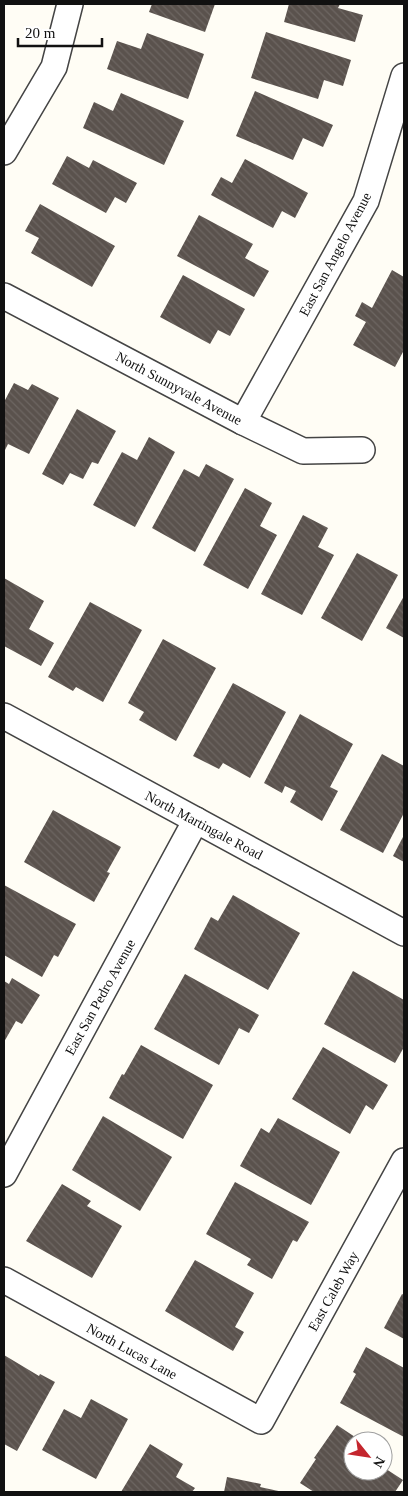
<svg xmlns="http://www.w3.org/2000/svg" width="408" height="1496" viewBox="0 0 408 1496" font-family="'Times New Roman',serif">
<defs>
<pattern id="building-back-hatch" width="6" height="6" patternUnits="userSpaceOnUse" patternTransform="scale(1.25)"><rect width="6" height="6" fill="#5a524d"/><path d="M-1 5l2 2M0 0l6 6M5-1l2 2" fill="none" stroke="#6d6662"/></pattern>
</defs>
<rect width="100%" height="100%" fill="#fffdf5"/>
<g fill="url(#building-back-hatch)">
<polygon points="152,4 215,4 205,32 149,12"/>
<polygon points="289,4 340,4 338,8 363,15 355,42 284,22"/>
<polygon points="266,32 351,60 343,86 324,80 318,99 251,78"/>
<polygon points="147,33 204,54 188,99 107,69 117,41 141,49"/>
<polygon points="255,91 333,125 323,147 303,138 293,160 236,136"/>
<polygon points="121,93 184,121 164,165 83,128 94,102 113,111"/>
<polygon points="67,156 89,168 93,160 137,183 126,203 115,197 106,213 52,184"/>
<polygon points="245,159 308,193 295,218 282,211 273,228 211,195 221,177 232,183"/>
<polygon points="40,204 115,246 92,287 31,253 39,238 25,231"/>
<polygon points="199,215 253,244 245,258 269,271 254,297 177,256"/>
<polygon points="392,270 404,277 404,350 395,367 353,345 366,322 355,316 362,302 372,308"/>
<polygon points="183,275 245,309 230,336 218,330 210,344 160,317"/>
<polygon points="14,383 28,390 32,384 59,398 29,454 8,444 4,452 4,402"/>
<polygon points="77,409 116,431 98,464 92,462 83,479 70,473 63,485 42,474"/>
<polygon points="149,437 175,452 135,527 93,505 122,452 137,460"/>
<polygon points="206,464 234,479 195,552 152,528 184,469 199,477"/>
<polygon points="245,488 272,503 260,526 277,535 248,589 203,565"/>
<polygon points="303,515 328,528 318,547 334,555 302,615 261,594"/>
<polygon points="357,553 398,575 362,641 321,618"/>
<polygon points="4,578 44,601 29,629 54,643 41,666 4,646"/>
<polygon points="404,596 404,638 386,628"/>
<polygon points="90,602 142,630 103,702 76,687 73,691 48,677"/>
<polygon points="163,639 216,668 176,741 139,720 144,712 128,703"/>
<polygon points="233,683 286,712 250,778 223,763 219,769 193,756"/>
<polygon points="300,714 353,744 330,787 338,791 322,821 290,802 296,791 285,786 282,793 264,783"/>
<polygon points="382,754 404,766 404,813 383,853 340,830"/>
<polygon points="53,810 121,847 107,872 110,873 94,902 24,862"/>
<polygon points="404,835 404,862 393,856"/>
<polygon points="4,885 76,924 58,957 54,955 42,977 4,955"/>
<polygon points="233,895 300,933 268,990 194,949 211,917 218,921"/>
<polygon points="353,971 404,1000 404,1047 395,1063 324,1024"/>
<polygon points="185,974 259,1015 249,1033 239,1028 219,1065 154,1029"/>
<polygon points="12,978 40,995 22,1024 16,1021 4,1042 4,981 9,984"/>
<polygon points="141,1045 213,1085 183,1139 109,1098 122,1074 124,1075"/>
<polygon points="323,1047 388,1085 373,1110 366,1105 350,1134 292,1099"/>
<polygon points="103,1116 172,1157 140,1211 72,1170"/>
<polygon points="278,1118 340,1152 311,1205 240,1166 261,1128 269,1133"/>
<polygon points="235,1182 309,1222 297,1242 293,1240 272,1279 247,1265 251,1259 206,1234"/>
<polygon points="62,1184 91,1201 87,1206 122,1226 92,1278 26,1241"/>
<polygon points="195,1260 254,1293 235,1327 244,1332 233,1351 165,1311"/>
<polygon points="402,1294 404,1295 404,1339 384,1328"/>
<polygon points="366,1347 404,1368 404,1437 340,1403 356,1374 353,1372"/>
<polygon points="4,1355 39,1376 40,1374 55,1382 17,1451 4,1444"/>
<polygon points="91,1399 128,1419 96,1479 42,1450 64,1409 81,1418"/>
<polygon points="337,1425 361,1441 353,1441 353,1471 383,1471 383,1467 403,1480 395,1492 314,1492 300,1483 316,1459 314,1458"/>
<polygon points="150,1444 183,1464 176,1477 195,1488 192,1492 121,1492"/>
<polygon points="227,1477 261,1484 260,1487 283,1492 224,1492"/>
</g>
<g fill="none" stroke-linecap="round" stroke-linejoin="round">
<defs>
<g id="minor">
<polyline points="4,152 54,67 70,4"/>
<polyline points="4,296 243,422 303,451 362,450"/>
<polyline points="243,422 366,201 404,76"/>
<polyline points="4,716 404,933"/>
<polyline points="4,1174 196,820"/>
<polyline points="4,1280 261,1421 404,1161"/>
</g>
</defs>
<use href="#minor" stroke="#444" stroke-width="28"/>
<use href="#minor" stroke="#fff" stroke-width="25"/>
</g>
<g text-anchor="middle" stroke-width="5" stroke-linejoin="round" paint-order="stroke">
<g font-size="14" fill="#111" stroke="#fff">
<text transform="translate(335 254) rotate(-62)" y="5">East San Angelo Avenue</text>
<text transform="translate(179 388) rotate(28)" y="5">North Sunnyvale Avenue</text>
<text transform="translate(204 825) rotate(28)" y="5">North Martingale Road</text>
<text transform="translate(100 997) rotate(-61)" y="5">East San Pedro Avenue</text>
<text transform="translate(333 1291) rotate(-61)" y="5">East Caleb Way</text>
<text transform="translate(132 1351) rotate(29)" y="5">North Lucas Lane</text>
</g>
</g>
<rect width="408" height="1496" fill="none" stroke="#111111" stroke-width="10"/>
<g transform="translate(368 1456) rotate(120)"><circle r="24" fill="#ffffff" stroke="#a0a0a0"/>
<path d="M0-4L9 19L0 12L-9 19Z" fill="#c4262e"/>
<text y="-8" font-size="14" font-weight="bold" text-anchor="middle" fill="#111111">N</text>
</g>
<path d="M18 38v8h84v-8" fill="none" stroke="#111111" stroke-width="2.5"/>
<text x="25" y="38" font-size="15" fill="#111111" stroke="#ffffff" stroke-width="4" paint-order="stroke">20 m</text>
</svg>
